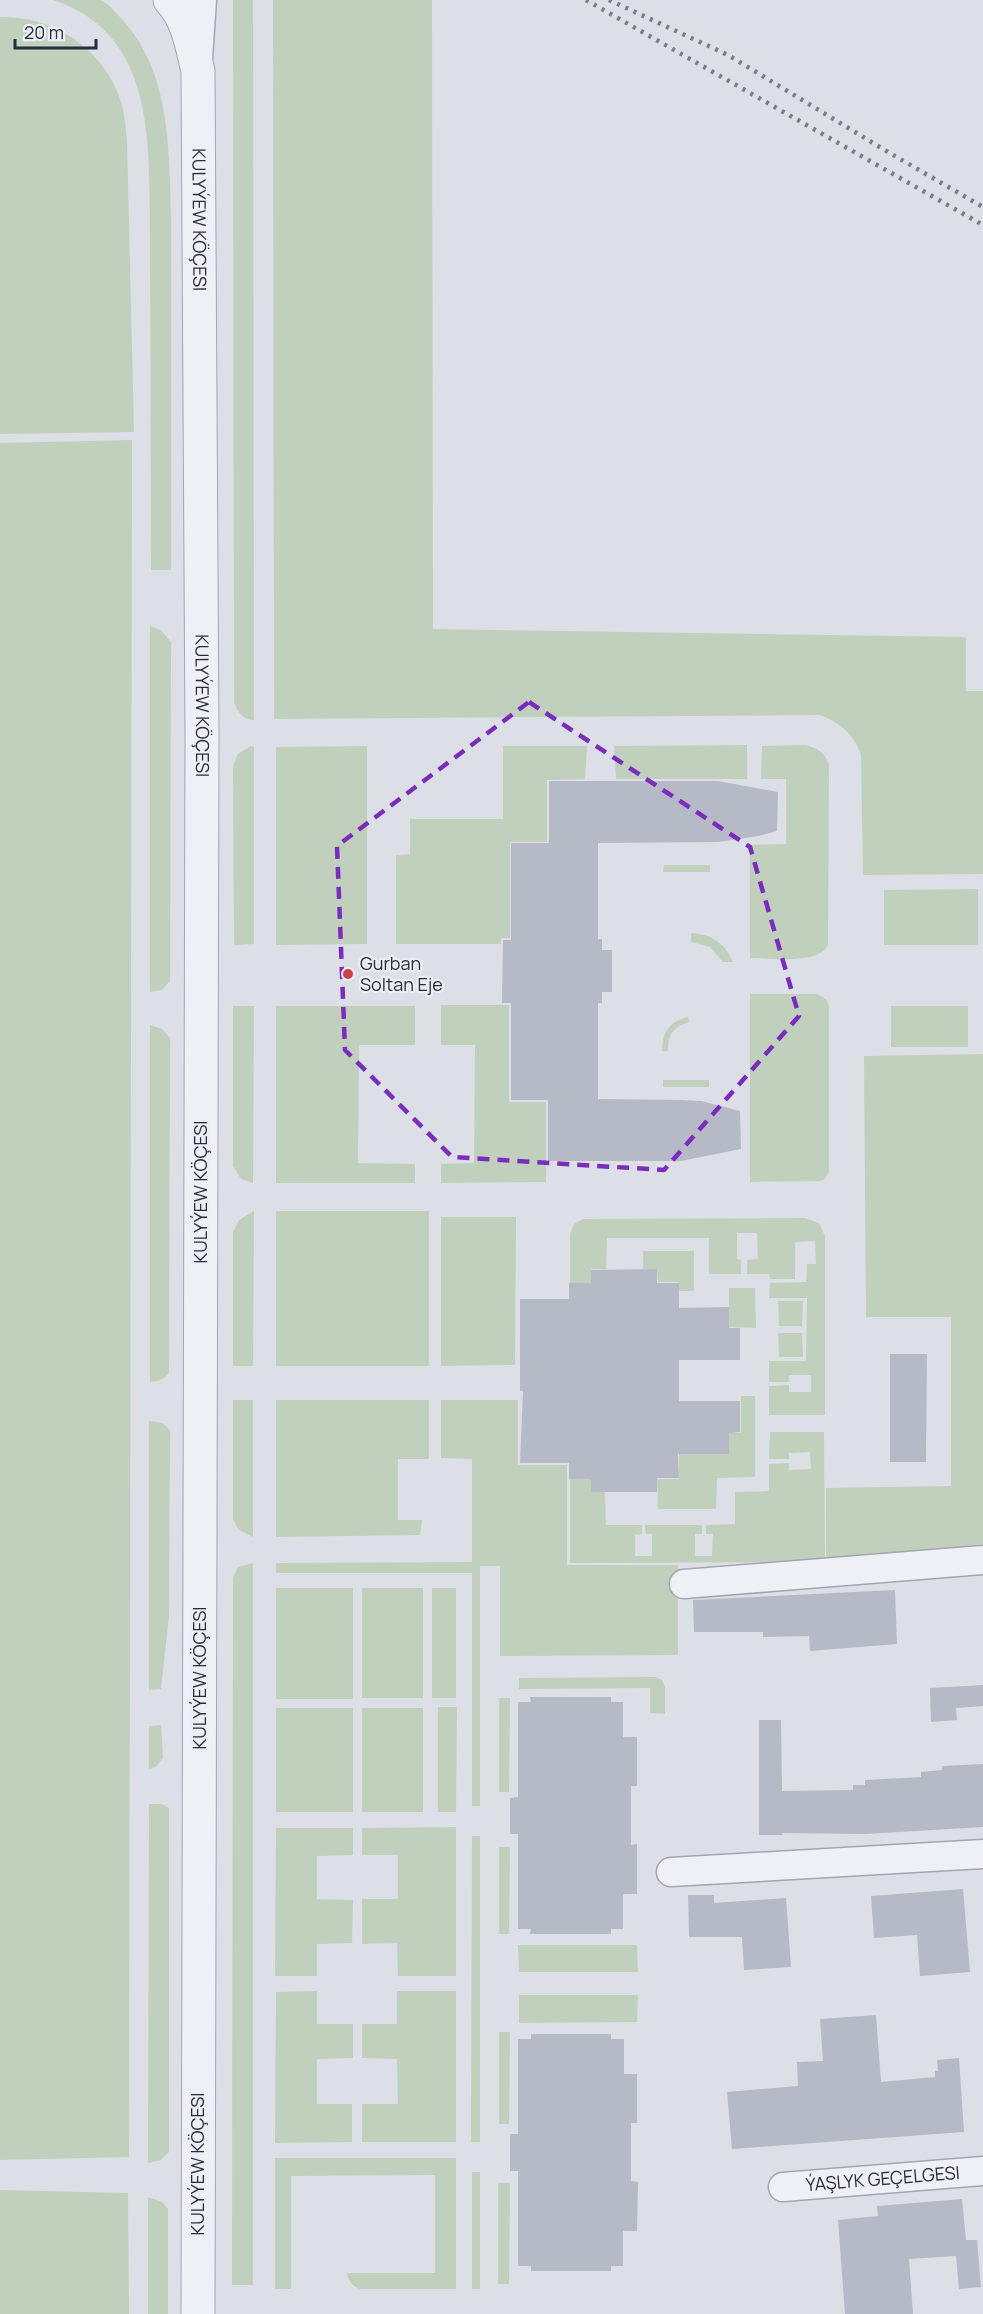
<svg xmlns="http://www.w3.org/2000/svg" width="983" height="2314" viewBox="0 0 983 2314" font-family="Manrope,sans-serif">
<rect width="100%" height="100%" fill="#dcdfe6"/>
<g fill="#c0d0bd">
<path d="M53,0C67,0 85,0 99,0C107,1 115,12 120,17C170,70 169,145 171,214V570H151L150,213C149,129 149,31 53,0Z"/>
<path d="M233,0H253L254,720C243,720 237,712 234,702Z"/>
<path d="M273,0H432L433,629L966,637V691H983V874L863,875L861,754C853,734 841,723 820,715L274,719Z"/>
<path d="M0,17C57,16 109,53 123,109C125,119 126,130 127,141L134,432L0,434Z"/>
<polygon points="132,440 129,2157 0,2160 0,443"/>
<polygon points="150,626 161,630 171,642 170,981 162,990 150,992"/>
<polygon points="747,745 747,779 616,779 614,746"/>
<path d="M805,745C818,748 826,753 829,766L828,945C818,965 771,958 750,958V845L786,844V779H761L762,746Z"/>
<polygon points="251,746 254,747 254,944 234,945 233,766 238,754"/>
<polygon points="367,746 367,944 276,945 276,747"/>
<polygon points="503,746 587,746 585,779 547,780 547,842 510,842 510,938 501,938 501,944 396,944 396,855 410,854 410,819 503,819"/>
<polygon points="664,865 710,865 710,872 663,872"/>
<polygon points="978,889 978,945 884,945 884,890"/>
<path d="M691,933C711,934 725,943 733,962H723L710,947L691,942Z"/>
<polygon points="750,994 817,994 827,1000 829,1007 829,1172 824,1180 820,1181 750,1182"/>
<polygon points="441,1005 509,1005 509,1102 546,1102 546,1182 441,1183 441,1164 474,1163 475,1045 441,1045"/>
<polygon points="233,1006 254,1006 253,1183 241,1179 233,1166"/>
<polygon points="276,1006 415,1006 415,1045 359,1045 358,1163 415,1164 415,1183 276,1183"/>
<rect x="891" y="1006" width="77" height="41"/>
<path d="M688,1017L689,1022C674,1026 667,1035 668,1051H662C662,1032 670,1021 688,1017Z"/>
<path d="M150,1025L162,1029L170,1038L169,1372C166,1379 157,1382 150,1382Z"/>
<polygon points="983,1054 983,1544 826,1563 826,1488 951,1486 951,1317 866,1317 864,1056"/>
<rect x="663" y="1080" width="46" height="7"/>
<polygon points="254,1211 253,1366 233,1366 233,1232 239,1220"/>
<rect x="276" y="1211" width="153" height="155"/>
<polygon points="441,1217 516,1217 515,1365 441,1366"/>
<polygon points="805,1218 819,1223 825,1236 825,1415 769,1415 769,1386 789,1385 789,1392 811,1392 811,1375 789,1375 789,1382 769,1382 769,1361 806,1361 807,1298 769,1298 770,1283 806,1282 807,1264 816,1264 815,1241 795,1242 795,1279 770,1279 769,1274 747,1274 747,1260 758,1259 757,1233 737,1233 737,1259 741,1260 741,1274 709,1274 709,1238 607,1238 606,1269 591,1269 591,1283 570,1283 570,1234 574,1224 583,1219"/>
<polygon points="643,1251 694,1251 694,1291 679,1291 679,1282 658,1282 657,1269 643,1269"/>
<polygon points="729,1288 755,1288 756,1328 729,1327"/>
<polygon points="778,1301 803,1301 802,1326 779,1326"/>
<polygon points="778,1333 802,1333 803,1357 779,1357"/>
<polygon points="741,1396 755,1396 755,1477 717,1478 716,1509 658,1509 657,1479 679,1479 679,1454 729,1454 729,1433 741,1433"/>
<polygon points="233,1400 253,1400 253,1537 238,1529 233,1519"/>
<polygon points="276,1400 429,1400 429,1459 398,1459 398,1520 422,1520 420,1535 276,1537"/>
<polygon points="441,1400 518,1400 518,1465 567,1465 567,1565 678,1565 678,1655 500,1656 500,1566 480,1566 480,1806 472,1806 472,1573 276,1573 276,1563 472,1562 472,1459 441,1458"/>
<polygon points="149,1421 163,1423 170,1430 169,1616 161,1689 149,1690"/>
<polygon points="770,1432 824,1432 825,1562 570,1563 570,1479 591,1479 591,1492 605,1492 606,1525 642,1525 642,1534 635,1535 635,1556 652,1556 652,1534 646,1534 645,1525 702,1525 702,1534 695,1534 695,1556 712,1556 713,1534 706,1534 706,1525 735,1524 735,1492 769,1491 769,1464 789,1463 789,1470 811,1469 810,1452 789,1453 789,1459 769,1459"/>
<polygon points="253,1563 253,2285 232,2285 233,1578 238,1567"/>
<rect x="276" y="1588" width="77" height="111"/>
<rect x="362" y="1588" width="61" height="110"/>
<rect x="432" y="1588" width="24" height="110"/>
<polygon points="655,1677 662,1680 665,1687 665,1714 650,1713 650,1688 519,1689 519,1678"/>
<polygon points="499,1698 510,1698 509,1792 499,1792"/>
<polygon points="438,1707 457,1707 456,1812 438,1812"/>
<rect x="276" y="1708" width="77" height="104"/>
<rect x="362" y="1708" width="61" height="104"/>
<polygon points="161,1725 163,1758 156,1767 149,1769 149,1726"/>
<polygon points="149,1804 162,1804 169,1808 169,2152 161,2160 148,2163"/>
<polygon points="456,1827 456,1976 398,1976 397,1943 362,1944 362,1899 398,1899 398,1855 362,1855 362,1828"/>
<polygon points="276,1828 353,1828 353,1855 317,1856 317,1899 353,1900 352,1943 317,1944 317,1976 275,1976"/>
<polygon points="472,1836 480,1836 480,2142 471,2142"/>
<polygon points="499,1847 510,1847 509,1934 499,1934"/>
<polygon points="518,1945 637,1945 638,1972 519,1972"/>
<polygon points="317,1991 317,2024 353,2024 353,2058 317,2059 317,2104 352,2104 352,2142 275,2143 276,1992"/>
<polygon points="397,1991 456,1991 456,2142 362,2142 362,2104 398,2104 397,2059 362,2058 362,2024 397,2024"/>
<polygon points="519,1995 638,1995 637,2022 519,2023"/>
<polygon points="499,2032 510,2032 509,2124 499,2124"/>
<path d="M275,2158H456V2289H360C352,2286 348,2281 347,2273H435V2175L291,2176V2289H275Z"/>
<rect x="472" y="2172" width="8" height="117"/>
<polygon points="498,2183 510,2183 509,2284 498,2284"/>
<polygon points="0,2190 128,2193 129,2314 0,2314"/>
<polygon points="148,2197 162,2202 168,2209 168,2314 148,2314"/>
</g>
<g fill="#b6bac6">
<polygon points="549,781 718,781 778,792 777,831 758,836 718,842 598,843 598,939 602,939 602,950 612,950 612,992 602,992 602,1003 598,1003 598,1099 681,1100 701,1101 740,1111 741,1149 681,1161 548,1161 548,1100 511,1100 511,1003 502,1003 503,940 511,940 511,843 549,843"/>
<polygon points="657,1269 657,1283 679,1283 679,1308 729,1307 729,1328 740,1328 740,1360 679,1360 679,1401 740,1401 740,1432 729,1433 729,1454 678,1454 679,1478 657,1478 657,1492 591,1492 591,1479 569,1479 569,1463 520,1463 523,1391 520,1391 520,1299 569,1299 569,1283 591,1283 591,1270"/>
<polygon points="890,1354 927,1354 926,1462 890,1462"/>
<polygon points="895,1590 897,1644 810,1651 809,1636 763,1637 763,1632 694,1632 693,1600"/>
<polygon points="983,1685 983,1706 956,1708 957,1720 931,1722 930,1688"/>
<polygon points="530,1697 611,1697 611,1702 623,1702 623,1737 637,1737 637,1786 631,1786 631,1845 637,1844 637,1894 623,1894 623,1929 611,1929 611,1934 530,1934 531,1929 518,1929 518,1834 510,1834 510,1798 518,1797 518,1702 531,1702"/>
<polygon points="759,1720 781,1720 782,1791 853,1790 853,1785 865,1785 865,1780 921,1777 921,1772 942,1770 942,1766 983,1764 983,1827 866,1834 782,1833 782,1835 759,1835"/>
<polygon points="963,1889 970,1972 920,1976 917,1935 874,1938 871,1896"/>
<polygon points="688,1895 714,1895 714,1903 786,1898 791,1967 744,1970 742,1937 689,1937"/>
<polygon points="876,2015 881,2082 935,2077 935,2071 938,2071 937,2060 959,2058 964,2132 732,2149 727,2092 798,2086 797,2062 823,2061 820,2019"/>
<polygon points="531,2034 611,2034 611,2039 624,2039 624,2074 637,2074 637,2123 631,2123 631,2181 638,2182 637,2231 623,2231 623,2266 611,2266 611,2271 531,2271 531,2266 518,2266 518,2171 510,2171 510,2134 518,2134 518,2039 531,2039"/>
<polygon points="962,2199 966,2240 977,2240 981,2287 959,2289 956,2256 909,2259 913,2314 845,2314 838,2220 878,2216 877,2206"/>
</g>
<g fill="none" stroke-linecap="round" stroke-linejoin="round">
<defs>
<g id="minor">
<polyline points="198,58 202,0"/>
<polyline points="684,1584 983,1560"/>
<polyline points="671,1872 983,1854"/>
<path id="s1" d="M783,2187L983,2171"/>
</g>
<g id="tertiary">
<path id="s2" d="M170,0C188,19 192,46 198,71L202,734L198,2314"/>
</g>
</defs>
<use href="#minor" stroke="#a2a6b0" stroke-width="31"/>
<use href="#tertiary" stroke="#a2a6b0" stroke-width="35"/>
<use href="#minor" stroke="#eff0f5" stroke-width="28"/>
<use href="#tertiary" stroke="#eff0f5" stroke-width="33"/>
<g stroke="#767d8f" stroke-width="4.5" stroke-dasharray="3 6" stroke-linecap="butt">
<polyline points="586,0 983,225"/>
<polyline points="609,0 728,55 888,152 983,207"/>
</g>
</g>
<path fill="none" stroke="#7b2cbf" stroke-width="4.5" stroke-dasharray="12 8" stroke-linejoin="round" d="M529,702L750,847L799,1016L664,1170L452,1157L345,1050L337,846Z"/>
<circle fill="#cc4046" stroke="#ebeef4" stroke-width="2" cx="348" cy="974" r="6"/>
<g text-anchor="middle" stroke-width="4.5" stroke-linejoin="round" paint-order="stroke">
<g font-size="18" fill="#262c3c" stroke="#ebeef4">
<text dy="6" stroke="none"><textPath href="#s2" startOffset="226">KULYÝEW KÖÇESI</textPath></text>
<text dy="6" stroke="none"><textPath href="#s2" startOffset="712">KULYÝEW KÖÇESI</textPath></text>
<text transform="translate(201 1192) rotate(-90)" y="6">KULYÝEW KÖÇESI</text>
<text transform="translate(200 1678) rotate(-90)" y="6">KULYÝEW KÖÇESI</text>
<text transform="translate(198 2164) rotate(-90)" y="6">KULYÝEW KÖÇESI</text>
<text dy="6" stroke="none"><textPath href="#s1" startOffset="100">ÝAŞLYK GEÇELGESI</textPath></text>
</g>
<g font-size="18" fill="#262c3c" stroke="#ebeef4" text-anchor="start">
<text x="360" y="970">Gurban<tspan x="360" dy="21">Soltan Eje</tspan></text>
</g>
</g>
<path d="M15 39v9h81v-9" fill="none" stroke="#262c3c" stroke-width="3"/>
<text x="24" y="39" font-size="18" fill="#262c3c" stroke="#ebeef4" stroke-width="4.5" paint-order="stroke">20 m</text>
</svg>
